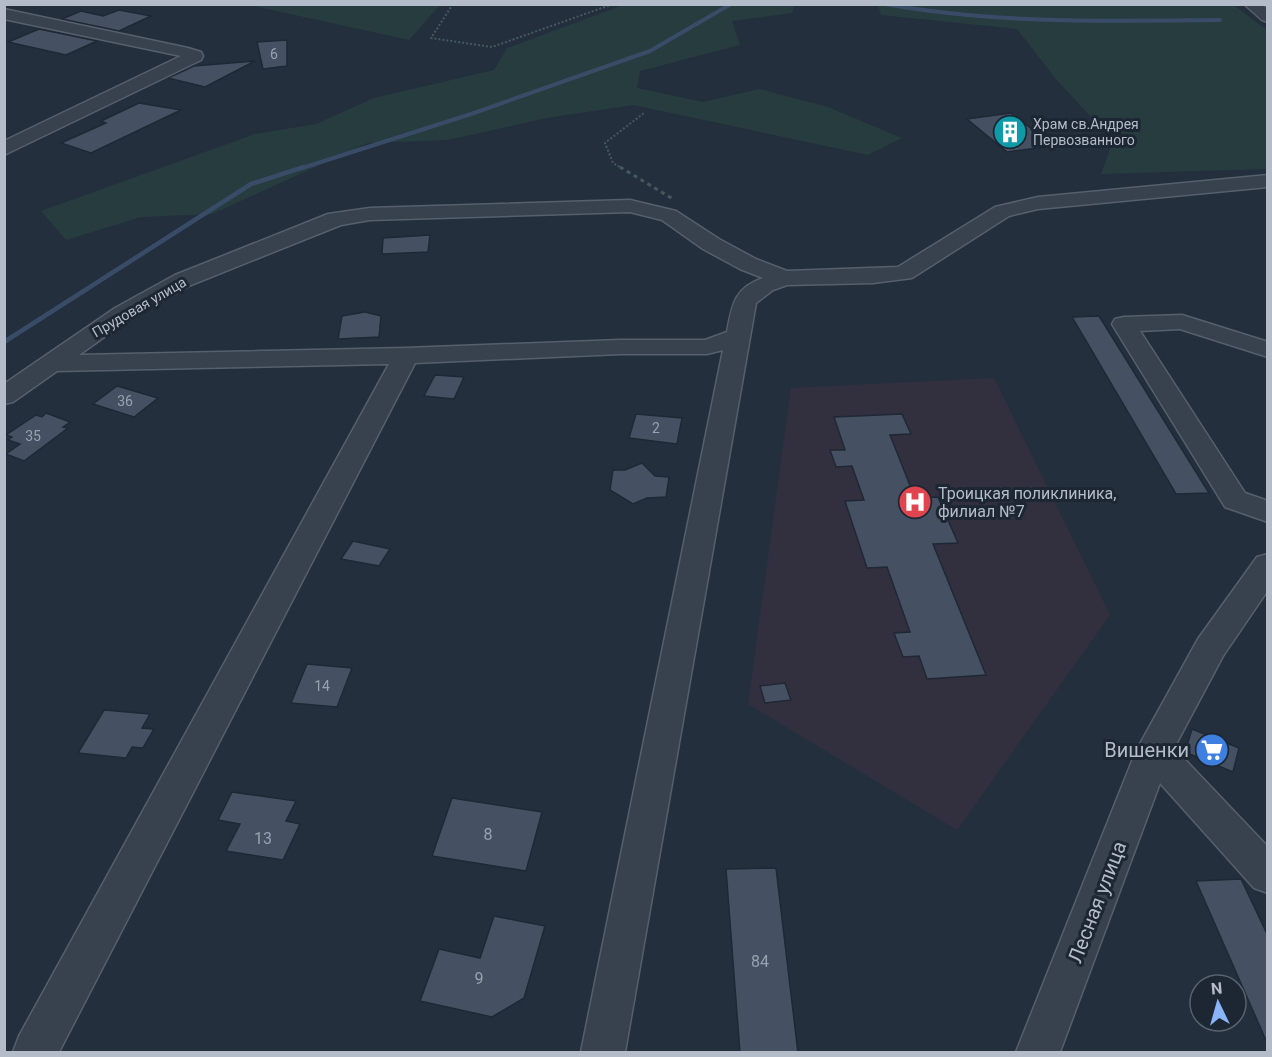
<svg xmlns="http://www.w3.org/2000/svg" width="1272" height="1057" viewBox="0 0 1272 1057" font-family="Roboto,sans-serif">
<rect width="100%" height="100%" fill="#242f3e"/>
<polygon fill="#32303f" points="994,378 1110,615 957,830 748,704 791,388"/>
<g fill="#263c3f">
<polygon points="250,5 440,5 409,40"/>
<polygon points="623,5 794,5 792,13 732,21 740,45 640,71 637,88 703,102 759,89 828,107 902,138 868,155 633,105 547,118 447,140 368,143 212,214 141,217 66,240 41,211 255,134 316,124 374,98 494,70 507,48"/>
<polygon points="878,5 1234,5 1267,30 1267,169 1101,174 1113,141 1056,79 1017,29 881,15"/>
</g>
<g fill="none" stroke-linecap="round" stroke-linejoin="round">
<g stroke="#394c67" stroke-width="4">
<path d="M885,4C996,24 1107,21 1220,20"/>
<polyline points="299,169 471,114 650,51 731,4"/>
</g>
<polyline stroke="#394c67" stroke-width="4.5" points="4,342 251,184 304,167"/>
</g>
<g fill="#455162" stroke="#1f2835" stroke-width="1.5">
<polygon points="119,10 151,16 119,31 62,19 81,11 103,16"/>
<polygon points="39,29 97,41 66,55 8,42"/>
<polygon points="287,40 287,66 263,69 257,42"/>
<polygon points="255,61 205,87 168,78 194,66"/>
<polygon points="139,103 181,110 91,153 61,143 106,123 101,121"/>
<polygon points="1011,113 1054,146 1007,152 967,119"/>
<polygon points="430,235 428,252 382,254 383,238"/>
<polygon points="365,312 381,316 379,337 338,339 342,316"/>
<polygon points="1099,316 1209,493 1176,494 1072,317"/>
<polygon points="435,375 464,377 454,399 424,396"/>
<polygon points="117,386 158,398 134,417 93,404"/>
<polygon points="46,413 70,422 63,427 68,428 24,461 6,454 20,444 8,440 12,437 6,435 36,415 42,417"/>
<polygon points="636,414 682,418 677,444 629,438"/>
<polygon points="902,414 911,434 890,435 915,498 938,497 958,543 933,544 986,675 927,679 919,656 903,657 894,633 910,632 887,567 867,568 845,501 864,500 852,466 836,467 830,450 845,450 834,417"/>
<polygon points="642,463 655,476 669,477 666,497 647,498 633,504 610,490 613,470 625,470"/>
<polygon points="353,541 390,549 379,566 341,559"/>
<polygon points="307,664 352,668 337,707 291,703"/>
<polygon points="785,683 791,700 765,703 760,686"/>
<polygon points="104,710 150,714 142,728 154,729 143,748 132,747 126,758 78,753"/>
<polygon points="1192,729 1239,748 1233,772 1185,752"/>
<polygon points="232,792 296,801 286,821 300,824 283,860 226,851 240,824 218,820"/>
<polygon points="452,798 542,812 526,871 432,856"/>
<polygon points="776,868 798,1053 740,1053 726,869"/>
<polygon points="1241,879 1268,936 1268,1045 1196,881"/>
<polygon points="494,916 545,926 524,998 492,1017 420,1001 439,949 480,958"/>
</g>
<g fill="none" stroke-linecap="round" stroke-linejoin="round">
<defs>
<g id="minor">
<polygon points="1244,4 1261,4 1268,9 1268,22 1262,20"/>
<polygon points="4,9 188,48 201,52 203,56 201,60 4,155 4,141 181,56 4,19"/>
<path d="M1268,175V187L1038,209L1009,216L912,278L873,283L787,285L773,290L756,303L625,1052H581L723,350L707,354H620L415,363L59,1052H13L19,1036L389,364L57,371L13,402L4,404V384L115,308L175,275L328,214L370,208L630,200L676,211L719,239L756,259L787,271L898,267L995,207L1038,197ZM630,212L662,220L703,249L740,269L763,278C734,288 732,305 727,332L705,340H620L406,348L79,355L131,318L191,285L341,225L370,220Z"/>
<polygon points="1182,315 1268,342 1268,357 1180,329 1140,331 1245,493 1268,501 1268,522 1225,507 1112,324 1115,319 1124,317"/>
<polygon points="1268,554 1268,590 1223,656 1174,748 1268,847 1268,893 1254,888 1160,783 1060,1052 1016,1052 1136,751 1198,639 1257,557"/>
</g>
</defs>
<use href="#minor" stroke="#565f6c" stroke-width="3"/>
<g stroke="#44595c" stroke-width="2" stroke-dasharray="2 2" stroke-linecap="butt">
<polyline points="453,4 431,38 492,47 613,4"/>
<polyline points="623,169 613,163 605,143 644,113"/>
</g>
<polyline stroke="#44595c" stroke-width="3" stroke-dasharray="4 4" stroke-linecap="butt" points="620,167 673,199"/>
<use href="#minor" fill="#38414e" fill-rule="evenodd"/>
</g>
<defs>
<symbol id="building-disc" viewBox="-11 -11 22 22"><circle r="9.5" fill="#0f9aa8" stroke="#1d2633"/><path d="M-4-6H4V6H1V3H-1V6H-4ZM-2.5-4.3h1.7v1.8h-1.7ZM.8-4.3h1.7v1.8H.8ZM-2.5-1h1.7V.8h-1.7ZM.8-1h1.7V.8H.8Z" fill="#fff"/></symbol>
<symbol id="hospital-disc" viewBox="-11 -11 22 22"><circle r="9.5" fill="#e0444e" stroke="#1d2633"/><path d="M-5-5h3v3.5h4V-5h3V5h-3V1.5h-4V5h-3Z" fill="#fff"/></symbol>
<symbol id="supermarket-disc" viewBox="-11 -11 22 22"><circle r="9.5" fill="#3f7fe0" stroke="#1d2633"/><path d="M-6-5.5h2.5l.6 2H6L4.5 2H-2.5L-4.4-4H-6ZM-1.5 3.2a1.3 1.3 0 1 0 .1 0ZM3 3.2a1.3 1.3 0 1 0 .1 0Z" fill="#fff"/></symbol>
</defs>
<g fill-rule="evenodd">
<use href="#building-disc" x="991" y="113" width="38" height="38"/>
<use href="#hospital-disc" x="896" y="483" width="38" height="38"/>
<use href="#supermarket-disc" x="1193" y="731" width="38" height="38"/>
</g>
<g text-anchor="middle" stroke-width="6" stroke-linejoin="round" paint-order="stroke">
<g font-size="14" fill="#98a1af">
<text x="274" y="59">6</text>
<text x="125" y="406">36</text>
<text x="656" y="433">2</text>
<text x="33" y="441">35</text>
<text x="322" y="691">14</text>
</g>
<g font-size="14" fill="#b4bcc9" stroke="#1d2633" text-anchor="start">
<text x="1033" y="129">Храм св.Андрея<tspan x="1033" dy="16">Первозванного</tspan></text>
</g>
<g font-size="14" fill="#b4bcc9" stroke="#1d2633">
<text transform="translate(139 307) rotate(-30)" y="5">Прудовая улица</text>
</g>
<g font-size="16" fill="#b4bcc9" stroke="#1d2633" text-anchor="start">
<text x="938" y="499">Троицкая поликлиника,<tspan x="938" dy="18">филиал №7</tspan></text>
</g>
<g font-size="16" fill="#98a1af">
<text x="488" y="840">8</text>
<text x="263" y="844">13</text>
<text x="760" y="967">84</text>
<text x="479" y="984">9</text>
</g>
<g font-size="20" fill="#b4bcc9" stroke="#1d2633" text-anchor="end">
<text x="1189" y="757">Вишенки</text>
</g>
<g font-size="20" fill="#b4bcc9" stroke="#1d2633">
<text transform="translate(1097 902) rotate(-69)" y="7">Лесная улица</text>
</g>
</g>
<rect width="1272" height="1057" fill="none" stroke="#b4bcc9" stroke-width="12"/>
<g transform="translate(1218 1003) rotate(355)"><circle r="28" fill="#1d2633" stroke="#59626f" stroke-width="1.5"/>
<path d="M0-4.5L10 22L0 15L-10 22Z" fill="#8ab4f8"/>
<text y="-9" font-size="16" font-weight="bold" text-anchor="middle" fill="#b4bcc9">N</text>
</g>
</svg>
